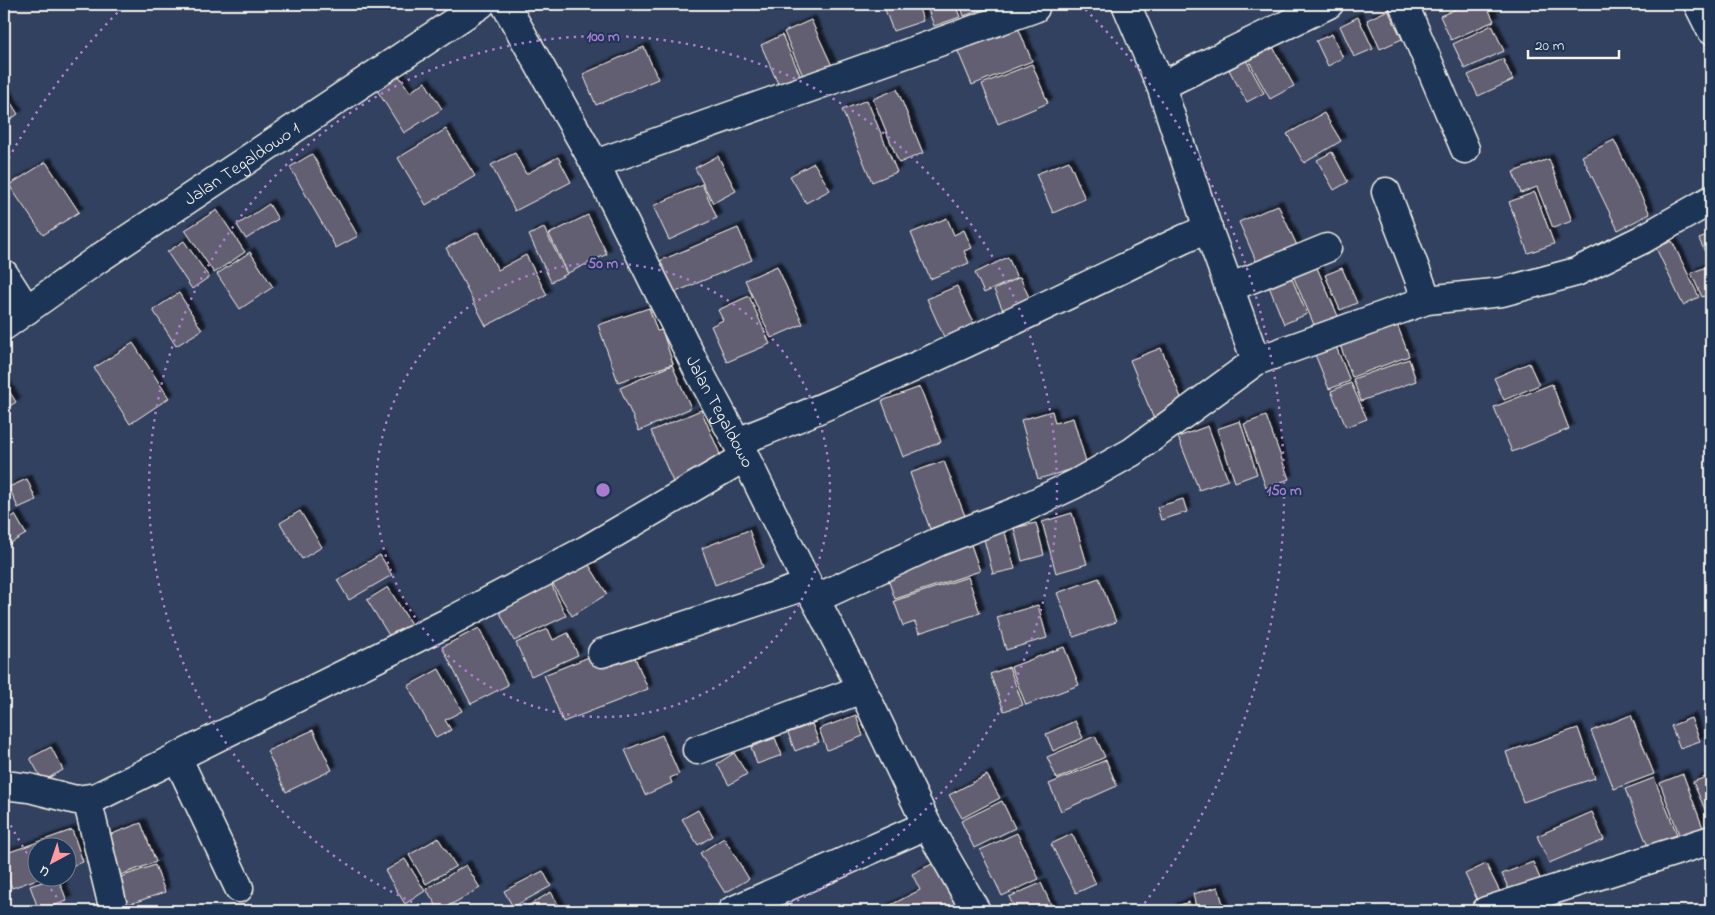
<svg xmlns="http://www.w3.org/2000/svg" width="1715" height="915" viewBox="0 0 1715 915" font-family="'Indie Flower',sans-serif">
<defs>
<filter id="shadow"><feDropShadow dx="4.5" dy="-4.5" stdDeviation="1" flood-color="#0009"/></filter>
</defs>
<rect width="100%" height="100%" fill="#32415f"/>
<filter id="ink" filterUnits="userSpaceOnUse"><feTurbulence type="fractalNoise" baseFrequency=".02" numOctaves="2"/><feDisplacementMap in="SourceGraphic" scale="10" xChannelSelector="R" yChannelSelector="G"/><feConvolveMatrix kernelMatrix="1 2 1 2 8 2 1 2 1" color-interpolation-filters="sRGB"/></filter>
<g filter="url(#ink)">
<g fill="#635e72" stroke="#f4f1e8" filter="url(#shadow)">
<polygon points="883,4 918,4 923,21 893,31"/>
<polygon points="926,4 955,4 960,17 934,26"/>
<polygon points="960,4 994,4 994,5 964,16"/>
<polygon points="1467,4 1486,4 1494,21 1451,40 1440,16"/>
<polygon points="1388,10 1402,39 1380,49 1367,20"/>
<polygon points="1358,17 1373,49 1354,57 1340,26"/>
<polygon points="811,20 832,66 804,78 784,32"/>
<polygon points="1017,25 1032,61 972,85 957,49"/>
<polygon points="1492,25 1504,51 1465,69 1453,44"/>
<polygon points="1332,34 1343,58 1328,66 1316,41"/>
<polygon points="782,35 801,77 779,86 761,45"/>
<polygon points="644,47 658,79 596,105 583,74"/>
<polygon points="1273,47 1294,86 1270,99 1249,61"/>
<polygon points="1503,59 1513,80 1478,96 1468,75"/>
<polygon points="1246,60 1264,93 1247,102 1229,70"/>
<polygon points="1032,64 1048,103 998,124 982,84"/>
<polygon points="397,73 410,92 425,82 442,109 404,133 375,87"/>
<polygon points="897,89 923,153 899,163 873,99"/>
<polygon points="4,92 18,114 4,124"/>
<polygon points="867,100 897,172 872,182 842,110"/>
<polygon points="1324,113 1341,141 1304,163 1287,134"/>
<polygon points="446,129 475,176 426,205 398,158"/>
<polygon points="1614,140 1650,214 1618,230 1582,156"/>
<polygon points="1332,152 1348,182 1334,190 1317,160"/>
<polygon points="515,153 526,174 558,157 571,182 515,211 491,165"/>
<polygon points="312,154 358,236 336,248 290,167"/>
<polygon points="718,156 736,191 713,203 695,168"/>
<polygon points="1549,159 1572,221 1553,228 1537,187 1521,193 1513,172"/>
<polygon points="1069,161 1085,199 1053,213 1036,174"/>
<polygon points="46,162 79,212 43,235 9,185"/>
<polygon points="814,163 830,190 806,203 790,176"/>
<polygon points="702,184 717,218 669,240 653,206"/>
<polygon points="1535,192 1554,244 1528,253 1509,202"/>
<polygon points="269,204 278,219 246,239 237,225"/>
<polygon points="1278,205 1300,252 1260,270 1239,222"/>
<polygon points="217,210 245,252 214,273 185,230"/>
<polygon points="588,215 607,254 568,273 549,234"/>
<polygon points="947,218 954,235 964,230 972,248 964,251 969,263 930,279 911,233"/>
<polygon points="544,228 567,274 551,282 529,235"/>
<polygon points="738,228 752,260 671,294 657,262"/>
<polygon points="478,232 498,270 526,255 547,295 486,326 446,248"/>
<polygon points="1711,234 1711,293 1702,297 1691,273 1711,265 1699,239"/>
<polygon points="184,241 209,277 192,289 167,252"/>
<polygon points="1672,241 1699,297 1683,305 1656,248"/>
<polygon points="250,252 273,287 240,309 217,274"/>
<polygon points="1008,257 1017,278 984,293 975,273"/>
<polygon points="1314,261 1338,316 1315,327 1291,271"/>
<polygon points="777,266 803,324 771,338 745,280"/>
<polygon points="1342,268 1357,303 1340,310 1325,275"/>
<polygon points="1288,270 1307,314 1284,324 1266,279"/>
<polygon points="1020,277 1032,304 1006,317 994,290"/>
<polygon points="957,286 974,324 944,337 927,299"/>
<polygon points="179,293 202,330 176,346 153,310"/>
<polygon points="749,296 770,344 727,362 711,326 723,320 718,310"/>
<polygon points="649,308 657,331 662,330 673,364 618,382 598,325"/>
<polygon points="1397,324 1409,356 1352,377 1340,345"/>
<polygon points="133,343 169,398 130,424 94,368"/>
<polygon points="1335,344 1350,381 1329,389 1314,352"/>
<polygon points="1161,348 1184,405 1153,417 1130,360"/>
<polygon points="1409,359 1416,381 1361,401 1353,379"/>
<polygon points="1529,363 1539,385 1504,400 1494,378"/>
<polygon points="672,365 691,408 639,431 620,388"/>
<polygon points="4,383 16,402 4,410"/>
<polygon points="1351,383 1367,419 1346,427 1331,391"/>
<polygon points="1552,384 1569,429 1512,452 1494,407"/>
<polygon points="920,387 941,442 903,457 882,401"/>
<polygon points="701,410 723,461 673,482 651,431"/>
<polygon points="1052,411 1055,423 1073,418 1087,465 1038,479 1021,420"/>
<polygon points="1266,416 1289,479 1266,488 1244,424"/>
<polygon points="1240,421 1257,474 1235,482 1217,429"/>
<polygon points="1208,426 1228,480 1199,490 1178,437"/>
<polygon points="944,461 965,516 930,529 910,473"/>
<polygon points="27,479 36,500 18,508 9,487"/>
<polygon points="1183,499 1187,512 1161,520 1157,507"/>
<polygon points="300,511 322,547 302,559 280,523"/>
<polygon points="1072,513 1087,564 1056,573 1042,522"/>
<polygon points="15,515 26,534 4,547 4,522"/>
<polygon points="1036,523 1044,555 1022,561 1014,528"/>
<polygon points="1004,529 1015,569 993,574 983,535"/>
<polygon points="749,530 763,567 715,585 702,548"/>
<polygon points="970,542 980,571 895,599 885,571"/>
<polygon points="380,555 392,575 349,600 337,580"/>
<polygon points="586,560 607,594 572,616 551,581"/>
<polygon points="547,575 566,616 514,641 494,601"/>
<polygon points="968,577 980,613 919,633 915,622 903,626 894,601"/>
<polygon points="1099,578 1116,622 1074,637 1057,593"/>
<polygon points="388,587 411,624 390,637 367,600"/>
<polygon points="1038,605 1047,638 1006,650 997,617"/>
<polygon points="479,628 508,685 471,704 442,647"/>
<polygon points="548,629 553,640 568,633 578,655 531,676 516,643"/>
<polygon points="1064,647 1079,685 1026,705 1011,667"/>
<polygon points="633,653 648,689 563,722 544,675 594,655 599,667"/>
<polygon points="1009,667 1023,705 1004,711 990,674"/>
<polygon points="439,669 462,711 445,720 451,730 436,738 408,686"/>
<polygon points="856,715 863,736 827,750 819,729"/>
<polygon points="1631,715 1654,774 1614,789 1591,731"/>
<polygon points="1691,718 1700,741 1680,748 1671,726"/>
<polygon points="1075,721 1083,738 1053,751 1046,734"/>
<polygon points="812,724 819,742 795,751 788,733"/>
<polygon points="1578,728 1595,778 1523,802 1506,752"/>
<polygon points="313,730 332,770 286,792 267,751"/>
<polygon points="662,735 679,774 670,778 672,783 645,795 625,750"/>
<polygon points="1095,736 1105,757 1057,779 1047,757"/>
<polygon points="775,738 782,755 757,764 751,747"/>
<polygon points="51,747 63,770 43,781 30,758"/>
<polygon points="734,753 747,774 729,785 717,764"/>
<polygon points="1106,760 1117,786 1061,811 1049,784"/>
<polygon points="1683,774 1703,828 1680,837 1660,783"/>
<polygon points="987,775 1000,798 962,818 949,795"/>
<polygon points="1711,775 1711,823 1693,782"/>
<polygon points="1654,778 1678,837 1649,849 1625,789"/>
<polygon points="1002,801 1015,828 974,848 961,821"/>
<polygon points="698,810 713,836 698,845 682,819"/>
<polygon points="1592,812 1604,840 1549,863 1537,836"/>
<polygon points="141,823 156,862 115,877 101,838"/>
<polygon points="72,830 83,862 68,867 68,848 38,848 38,878 40,878 12,888 4,866 4,854"/>
<polygon points="1017,833 1039,879 1002,896 980,850"/>
<polygon points="1072,834 1096,884 1076,893 1051,844"/>
<polygon points="438,838 456,866 426,884 409,855"/>
<polygon points="724,838 749,879 725,893 700,853"/>
<polygon points="405,859 425,891 405,904 385,871"/>
<polygon points="938,861 963,911 879,911 920,890 912,874"/>
<polygon points="1533,862 1541,881 1511,894 1502,874"/>
<polygon points="1486,864 1502,896 1480,906 1465,874"/>
<polygon points="155,865 165,892 127,905 118,878"/>
<polygon points="466,865 480,888 440,911 426,889"/>
<polygon points="543,871 551,886 513,907 504,891"/>
<polygon points="54,878 58,878 67,901 39,911 30,886"/>
<polygon points="1041,883 1054,911 1016,911 1009,897"/>
<polygon points="1218,887 1225,911 1197,911 1193,894"/>
<polygon points="551,892 562,911 519,911"/>
<polygon points="1189,902 1191,911 1173,911 1172,908"/>
</g>
<g fill="none" stroke-linecap="round" stroke-linejoin="round">
<defs>
<g id="minor">
<path id="s1" d="M505,4L595,164L697,368L745,457L815,599L869,703L927,825L976,911"/>
<polyline points="1126,4 1161,86 1208,229"/>
<polyline points="1403,4 1408,14 1465,149"/>
<polyline points="1698,4 1711,30"/>
<polyline points="1161,86 1329,4"/>
<polyline points="595,164 1035,8"/>
<polyline points="1386,192 1427,300"/>
<polyline points="4,274 27,310"/>
<polyline points="1229,288 1327,248"/>
<path id="s2" d="M4,326L98,259L481,4"/>
<path d="M737,442C890,383 1038,309 1186,238L1208,229L1256,361L1427,300L1502,292L1576,272L1641,240L1711,200"/>
<polyline points="815,599 938,542 1020,510 1075,484 1132,452 1256,361"/>
<polyline points="602,653 808,585"/>
<polyline points="697,750 862,689"/>
<polyline points="177,757 239,888"/>
<polyline points="4,785 29,788 76,800 97,797 447,623 586,550 745,457"/>
<polyline points="87,799 114,911"/>
<polyline points="732,911 927,825"/>
<polyline points="1486,911 1711,840"/>
</g>
</defs>
<use href="#minor" stroke="#f4f1e8" stroke-width="31"/>
<use href="#minor" stroke="#1d3557" stroke-width="28"/>
</g>
</g>
<g fill="none" stroke="#ab7bcf" stroke-width="2.5" stroke-dasharray="2.5 5">
<circle cx="603" cy="490" r="227"/>
<path d="M433 911A454 454 0 1 1 773 911"/>
<path d="M66 909A681 681 0 0 1 45 881M35 866A681 681 0 0 1 5 815M5 165A681 681 0 0 1 126 4M1080 4A681 681 0 0 1 1140 909"/>
</g>
<g text-anchor="middle" stroke-width="4" stroke-linejoin="round" paint-order="stroke">
<g font-size="18" fill="#f4f1e8" stroke="#1d3557">
<text dy="6" stroke="none"><textPath href="#s2" startOffset="288">Jalan Tegaldowo 1</textPath></text>
<text dy="6" stroke="none"><textPath href="#s1" startOffset="461">Jalan Tegaldowo</textPath></text>
</g>
</g>
<circle cx="603" cy="490" r="8" fill="#ab7bcf" stroke="#1d3557" stroke-width="2.5"/>
<g font-size="15" text-anchor="middle" font-weight="bold" fill="#ab7bcf" stroke="#1d3557" stroke-width="4" stroke-linejoin="round" paint-order="stroke">
<text x="603" y="41">100 m</text>
<text x="603" y="268">50 m</text>
<text x="1284" y="495">150 m</text>
</g>
<rect width="1715" height="915" fill="none" stroke="#1d3557" stroke-width="20"/>
<rect x="10" y="10" width="1695" height="895" fill="none" stroke="#f4f1e8" stroke-width="2" filter="url(#ink)"/>
<g transform="translate(52 862) rotate(220)"><circle r="24" fill="#1d3557" stroke="#738091"/>
<path d="M0-4L9 19L0 12L-9 19Z" fill="#ff9aa2"/>
<text y="-8" font-size="14" font-weight="bold" text-anchor="middle" fill="#f4f1e8">U</text>
</g>
<path d="M1528 50v8h91v-8" fill="none" stroke="#f4f1e8" stroke-width="2.5"/>
<text x="1535" y="50" font-size="15" fill="#f4f1e8" stroke="#1d3557" stroke-width="4" paint-order="stroke">20 m</text>
</svg>
